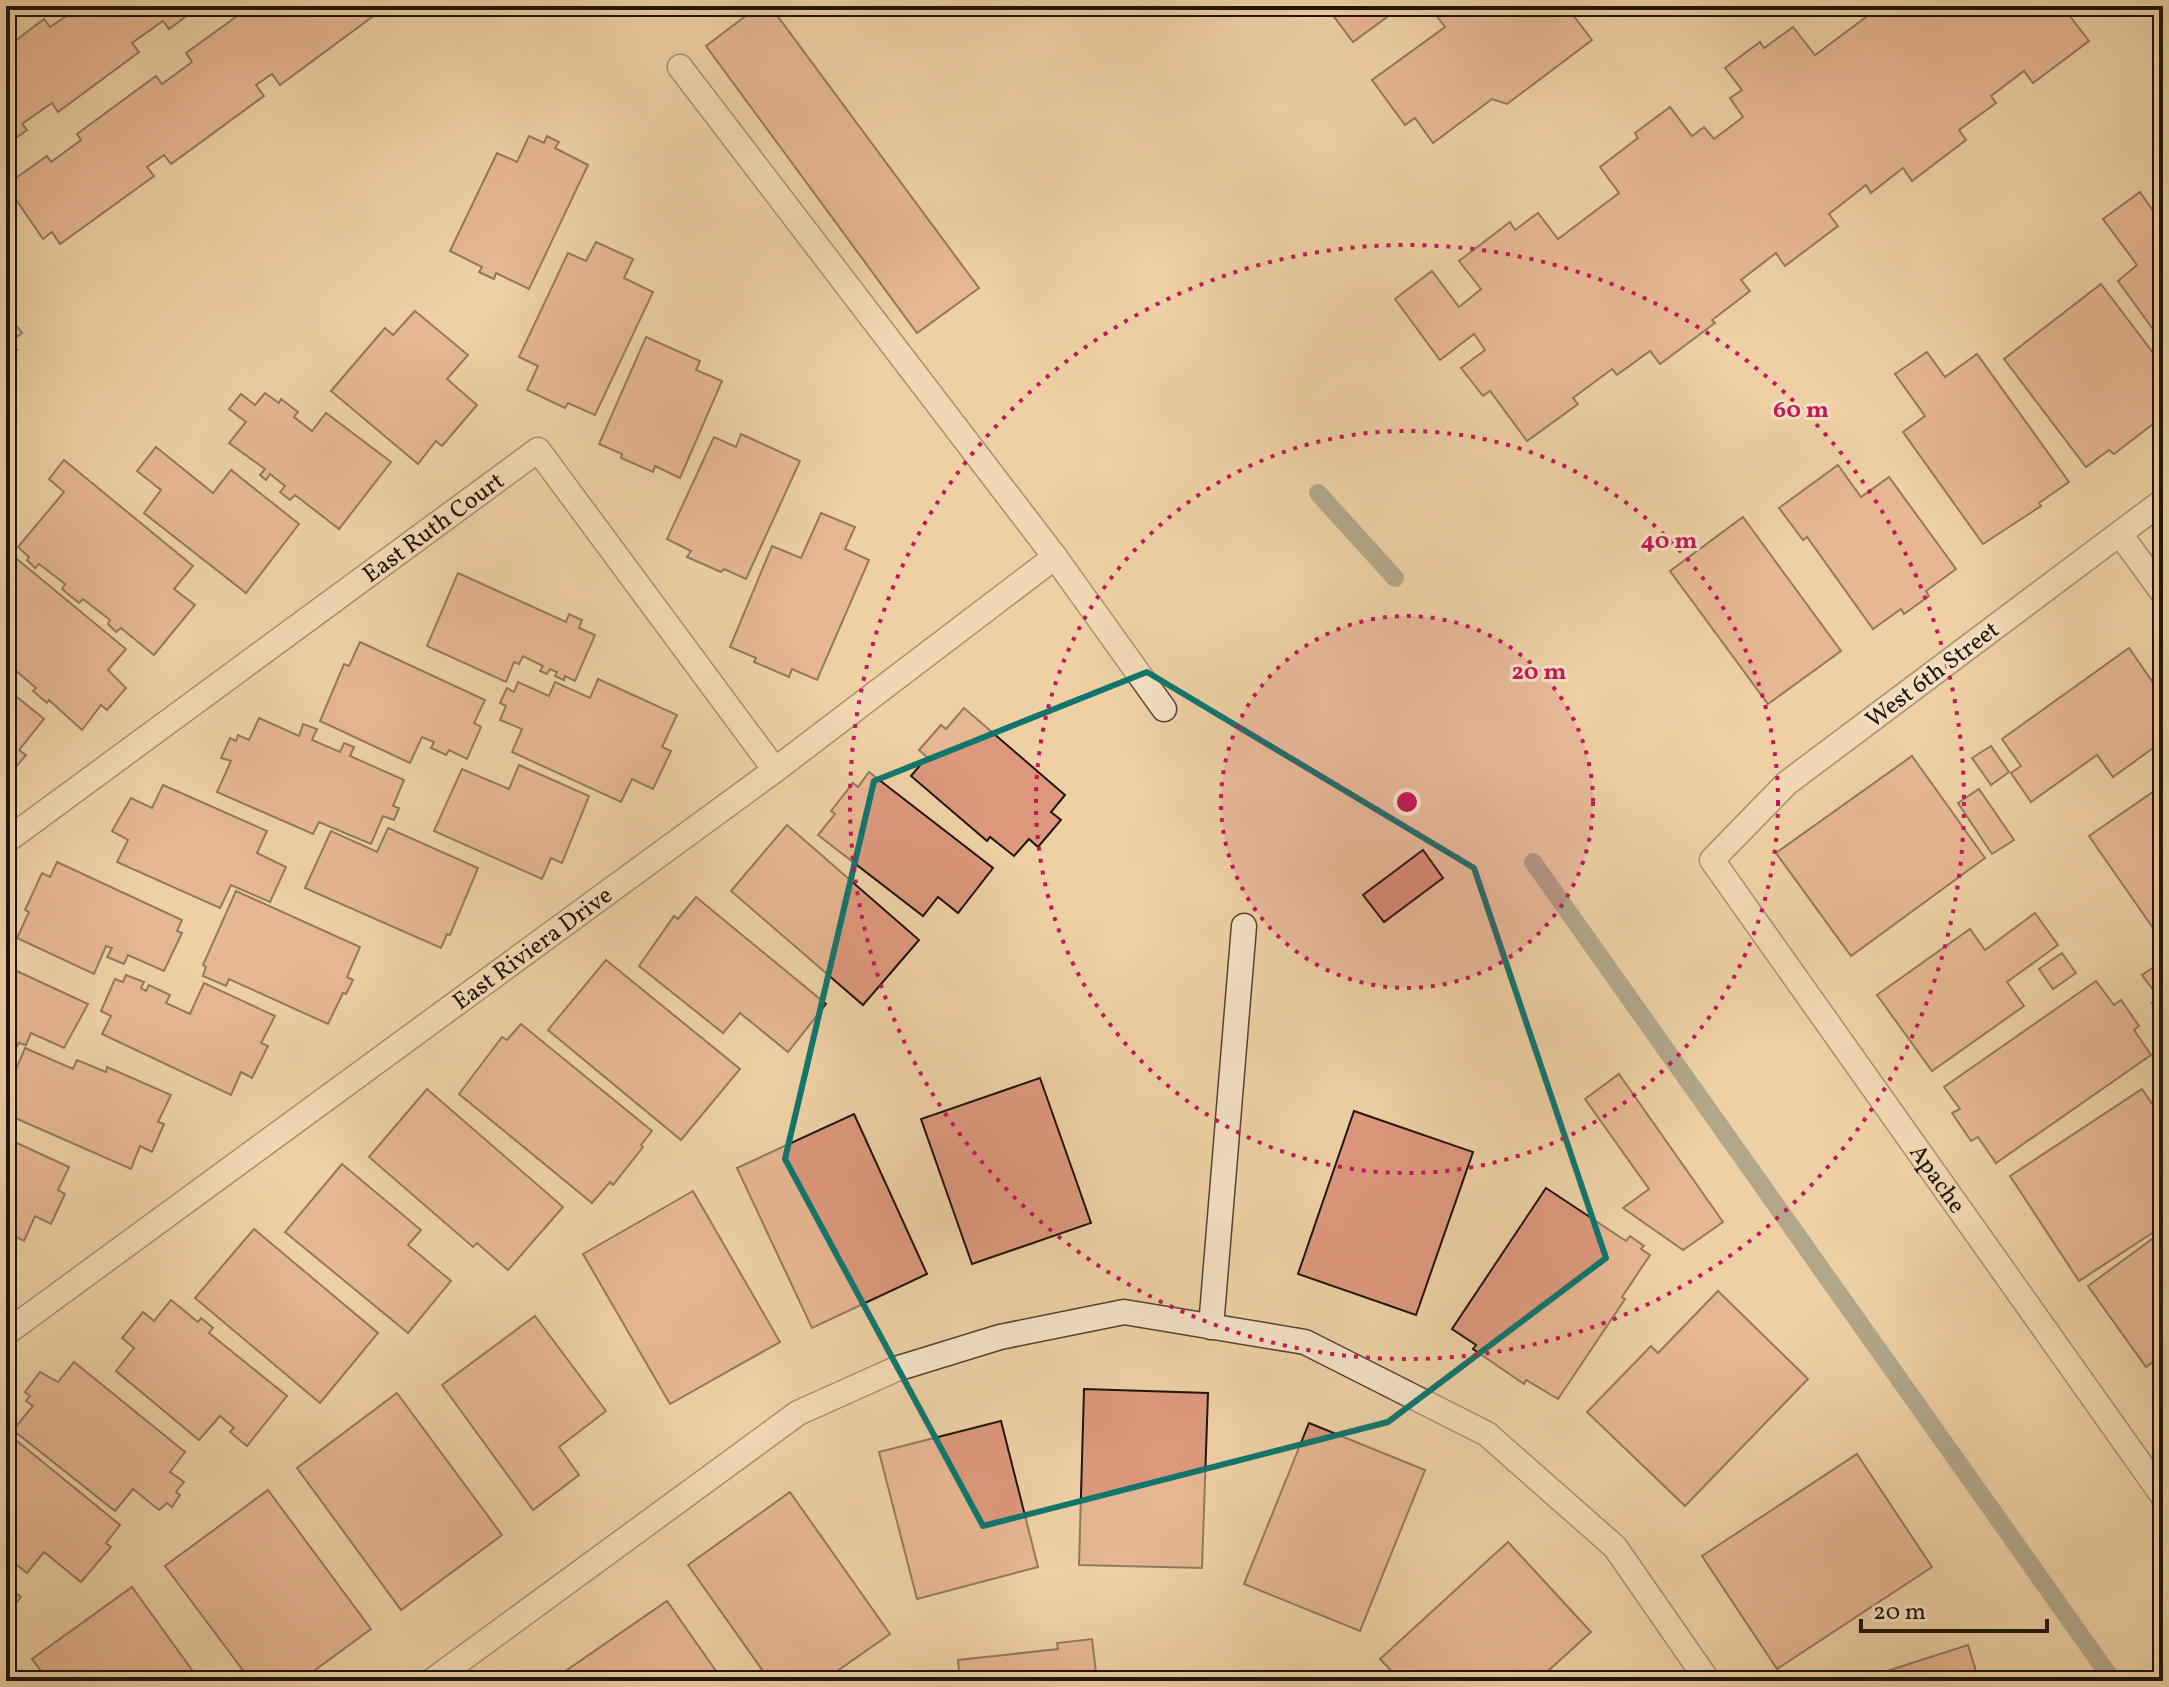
<svg xmlns="http://www.w3.org/2000/svg" width="2169" height="1687" viewBox="0 0 2169 1687" font-family="Vollkorn,serif">
<rect width="100%" height="100%" fill="#eed0a4"/>
<filter id="stains"><feTurbulence type="fractalNoise" baseFrequency=".0025" numOctaves="4"/><feColorMatrix values="0 0 0 0 .2 0 0 0 0 .09 0 0 0 0 .02 0 0 0 .5 -.17"/></filter>
<radialGradient id="worn" r=".72"><stop offset=".6" stop-color="#630" stop-opacity="0"/><stop offset="1" stop-color="#630" stop-opacity=".3"/></radialGradient>
<g fill="none" stroke-linecap="round" stroke-linejoin="round">
<g stroke="#69766d" stroke-width="18">
<polyline points="1318,493 1395,578"/>
<polyline points="1533,862 2113,1681"/>
</g>
</g>
<g fill="#dd987d" stroke="#1e150c" stroke-width="2">
<polygon points="62,6 200,6 169,29 163,21 132,43 139,52 58,112 52,103 22,124 27,130 6,145 6,48 44,19 50,27 65,17 59,8"/>
<polygon points="251,6 364,6 372,17 280,85 272,74 256,85 264,96 171,164 164,155 147,167 154,176 60,244 52,232 43,239 6,185 47,156 51,162 81,140 77,134 156,76 162,84 192,62 186,53"/>
<polygon points="759,6 770,6 979,288 917,333 706,46"/>
<polygon points="1326,6 1402,6 1353,42"/>
<polygon points="1429,6 1566,6 1592,40 1507,104 1492,99 1433,143 1415,118 1405,125 1372,80 1445,27"/>
<polygon points="1858,6 2062,6 2089,41 2033,83 2024,71 1991,96 1996,103 1959,130 1966,140 1912,181 1903,168 1871,193 1866,185 1829,214 1838,226 1785,266 1776,253 1741,280 1750,291 1712,320 1715,323 1660,364 1650,351 1617,375 1612,369 1573,398 1578,404 1527,441 1490,391 1483,396 1461,368 1485,350 1474,334 1440,360 1395,299 1432,271 1459,307 1481,289 1459,261 1510,222 1515,230 1538,213 1558,239 1619,193 1600,167 1638,138 1635,133 1670,107 1692,136 1704,127 1714,139 1743,117 1730,98 1742,90 1725,68 1760,42 1764,48 1793,27 1815,55 1866,17"/>
<polygon points="529,136 544,143 547,136 559,142 555,148 588,165 529,289 496,273 494,279 479,272 482,267 450,251 497,153 517,162"/>
<polygon points="2140,192 2163,225 2163,343 2118,281 2137,265 2103,219"/>
<polygon points="596,242 633,259 624,278 653,292 595,415 568,403 565,408 527,390 538,366 519,357 568,253 586,261"/>
<polygon points="2101,284 2163,366 2163,411 2159,413 2162,417 2114,454 2109,450 2086,467 2004,359"/>
<polygon points="415,311 468,355 447,379 477,405 442,446 436,441 418,464 331,391 385,328 393,335"/>
<polygon points="6,312 22,333 10,342 17,350 6,357"/>
<polygon points="646,337 700,361 696,370 722,381 680,478 655,466 653,472 621,458 622,454 599,444"/>
<polygon points="1927,352 1945,377 1977,354 2069,482 2039,503 2041,506 1983,544 1903,432 1925,416 1895,374"/>
<polygon points="265,393 279,403 281,399 298,412 294,417 312,431 326,413 391,462 339,529 295,495 290,500 280,492 285,486 270,474 266,480 260,475 265,469 229,443 246,422 229,409 241,394 255,405"/>
<polygon points="741,434 800,461 746,579 724,569 721,572 687,557 691,551 667,539 714,437 736,447"/>
<polygon points="156,447 213,493 231,470 299,524 246,593 144,513 161,490 137,471"/>
<polygon points="64,460 193,566 174,589 195,605 154,655 121,628 116,632 108,624 110,620 83,599 79,603 62,589 65,584 39,564 35,568 27,560 29,557 18,547 64,492 49,479"/>
<polygon points="1838,465 1861,497 1889,477 1956,569 1926,591 1929,596 1904,614 1901,609 1873,629 1807,537 1803,540 1779,508"/>
<polygon points="821,513 855,527 845,549 869,560 817,680 792,669 789,677 754,662 756,658 730,647 772,546 801,558"/>
<polygon points="1743,517 1841,651 1768,704 1670,571"/>
<polygon points="6,550 126,649 108,670 126,688 107,710 101,705 82,730 49,700 47,703 33,691 36,688 15,670 11,676 6,672"/>
<polygon points="458,573 566,622 569,614 582,620 579,628 595,635 575,681 565,676 564,680 555,676 557,672 550,669 547,674 540,671 543,666 523,656 519,664 514,662 506,682 427,646"/>
<polygon points="360,642 485,700 474,723 481,727 467,759 449,750 446,755 431,748 434,742 422,737 410,763 320,721 344,664 349,666"/>
<polygon points="2129,648 2163,697 2163,741 2113,777 2097,755 2031,802 2011,773 2021,766 2002,739"/>
<polygon points="598,679 677,715 662,747 671,751 653,789 632,779 621,802 512,752 522,729 500,720 506,706 500,703 507,688 514,692 518,682 549,696 555,682 590,698"/>
<polygon points="6,688 44,719 19,750 26,755 16,767 6,769"/>
<polygon points="964,708 1065,795 1051,812 1061,820 1038,847 1029,839 1014,856 990,837 987,841 911,776 927,757 919,750 941,725 946,729"/>
<polygon points="259,718 299,736 303,724 317,729 312,740 340,752 344,743 354,747 350,756 404,780 393,806 399,808 394,820 383,816 371,844 319,822 313,834 217,792 231,761 221,758 230,738 236,741 238,735 249,740"/>
<polygon points="1991,746 2009,772 1991,785 1972,758"/>
<polygon points="1912,756 1985,858 1851,956 1776,853"/>
<polygon points="519,765 589,796 562,863 551,858 542,879 434,831 462,769 509,789"/>
<polygon points="869,772 993,868 958,913 938,897 923,916 818,835 835,814 831,811 853,783 858,787"/>
<polygon points="163,785 267,831 257,853 286,867 270,902 231,885 220,908 117,862 128,840 112,831 131,798 152,808"/>
<polygon points="2163,785 2163,940 2162,941 2089,836"/>
<polygon points="1979,789 2014,840 1992,854 1958,803"/>
<polygon points="787,825 919,940 863,1005 731,891"/>
<polygon points="388,828 478,868 450,935 447,934 441,948 305,888 331,831 377,852"/>
<polygon points="1423,850 1443,878 1384,922 1363,895"/>
<polygon points="57,862 182,920 177,931 182,933 164,971 128,955 124,964 107,957 112,948 106,946 94,974 17,938 29,912 25,910 42,873 50,877"/>
<polygon points="236,891 360,947 347,977 353,980 346,994 343,993 328,1024 229,979 226,986 203,976 206,967 203,965"/>
<polygon points="696,897 826,1004 788,1052 740,1013 723,1033 639,966 674,916 678,919"/>
<polygon points="2035,913 2058,945 2007,982 2024,1006 1932,1071 1877,995 1970,929 1985,950"/>
<polygon points="2062,953 2076,973 2053,989 2039,969"/>
<polygon points="606,960 740,1069 681,1140 548,1030"/>
<polygon points="2163,961 2163,1019 2152,1003 2159,998 2142,975"/>
<polygon points="6,966 88,1004 64,1048 31,1033 26,1045 19,1043 13,1053 6,1049"/>
<polygon points="126,975 144,982 141,988 146,991 149,985 170,995 166,1003 190,1014 204,983 275,1016 261,1043 268,1046 252,1078 241,1072 231,1095 102,1034 111,1016 101,1011 115,979 123,982"/>
<polygon points="2096,981 2114,1005 2121,1000 2139,1026 2134,1030 2151,1055 1996,1163 1978,1137 1971,1141 1952,1113 1960,1109 1944,1087"/>
<polygon points="521,1024 652,1131 641,1145 643,1147 613,1185 610,1182 592,1203 459,1094 502,1037 507,1040"/>
<polygon points="25,1048 73,1069 77,1060 106,1072 107,1067 171,1095 158,1122 164,1124 152,1152 140,1146 131,1169 6,1114 6,1093"/>
<polygon points="1619,1074 1723,1222 1683,1250 1623,1208 1649,1189 1585,1099"/>
<polygon points="1040,1078 1091,1223 972,1264 921,1119"/>
<polygon points="427,1089 563,1207 508,1270 477,1243 473,1247 369,1157"/>
<polygon points="2142,1089 2163,1120 2163,1226 2079,1281 2010,1176"/>
<polygon points="1354,1111 1473,1152 1416,1315 1298,1274"/>
<polygon points="854,1114 927,1274 812,1328 737,1168"/>
<polygon points="6,1138 69,1167 58,1190 65,1194 51,1224 35,1216 24,1241 6,1232"/>
<polygon points="342,1164 421,1230 408,1245 451,1281 408,1333 285,1232"/>
<polygon points="1546,1188 1626,1241 1630,1236 1644,1246 1641,1249 1650,1255 1622,1297 1625,1299 1558,1399 1526,1380 1524,1384 1473,1349 1476,1345 1452,1329"/>
<polygon points="693,1191 780,1342 670,1404 583,1254"/>
<polygon points="254,1229 378,1333 320,1403 195,1298"/>
<polygon points="2163,1231 2163,1355 2146,1367 2088,1286"/>
<polygon points="1718,1291 1808,1379 1685,1506 1587,1412 1651,1346 1658,1353"/>
<polygon points="171,1300 198,1322 201,1318 213,1328 209,1333 287,1396 247,1446 230,1432 234,1428 220,1416 199,1440 116,1371 134,1348 122,1338 143,1312 154,1321"/>
<polygon points="535,1316 606,1411 559,1447 579,1475 533,1510 442,1385"/>
<polygon points="74,1362 185,1452 170,1472 184,1482 176,1492 180,1495 172,1507 167,1503 159,1510 133,1489 115,1511 13,1430 33,1406 26,1401 30,1396 25,1392 40,1372 58,1382"/>
<polygon points="1084,1389 1208,1393 1202,1568 1079,1565"/>
<polygon points="397,1393 502,1535 401,1610 297,1468"/>
<polygon points="1001,1421 1038,1567 917,1599 879,1452"/>
<polygon points="1309,1423 1425,1470 1360,1631 1244,1584"/>
<polygon points="6,1432 120,1525 106,1543 111,1547 81,1582 44,1552 27,1573 6,1556"/>
<polygon points="1857,1454 1932,1567 1777,1669 1702,1556"/>
<polygon points="268,1490 371,1629 300,1681 251,1681 165,1566"/>
<polygon points="790,1492 890,1634 823,1681 770,1681 688,1565"/>
<polygon points="1508,1542 1591,1632 1537,1681 1401,1681 1380,1659"/>
<polygon points="6,1585 21,1597 6,1615"/>
<polygon points="132,1587 200,1681 49,1681 32,1659"/>
<polygon points="667,1601 723,1681 570,1681 564,1672"/>
<polygon points="1092,1639 1097,1681 960,1681 958,1660 1058,1649 1057,1643"/>
<polygon points="1968,1645 1979,1681 1856,1681"/>
</g>
<g fill="none" stroke-linecap="round" stroke-linejoin="round">
<defs>
<g id="service">
<polyline points="680,67 1055,557 1164,709"/>
<path id="s1" d="M2163,501L1787,783L1712,860L2163,1496"/>
<polyline points="2120,534 2163,593"/>
<path id="s2" d="M6,841L538,450L775,770"/>
<polyline points="1211,1327 1244,926"/>
<path id="s3" d="M6,1333L775,770L1055,557"/>
<polyline points="432,1681 798,1413 896,1369 1000,1337 1124,1312 1305,1342 1487,1434 1615,1547 1708,1681"/>
</g>
</defs>
<use href="#service" stroke="#524432" stroke-width="27"/>
<use href="#service" stroke="#f4e0c4" stroke-width="24"/>
</g>
<path d="M0 0H2169V1687H0ZM1147,672L1474,868L1606,1258L1388,1422L983,1526L785,1159L874,781Z" fill="#eed0a4" fill-opacity=".55" fill-rule="evenodd"/>
<path fill="none" stroke="#0f766e" stroke-width="6" stroke-linejoin="round" d="M1147,672L1474,868L1606,1258L1388,1422L983,1526L785,1159L874,781Z"/>
<circle cx="1407" cy="802" r="186" fill="#c2185b" fill-opacity=".12"/>
<g fill="none" stroke="#c2185b" stroke-width="4" stroke-dasharray="4 8">
<circle cx="1407" cy="802" r="186"/>
<circle cx="1407" cy="802" r="371"/>
<circle cx="1407" cy="802" r="557"/>
</g>
<g text-anchor="middle" stroke-width="6" stroke-linejoin="round" paint-order="stroke">
<g font-size="24" fill="#1e150c" stroke="#f4e0c4">
<text dy="8" stroke="none"><textPath href="#s2" startOffset="530">East Ruth Court</textPath></text>
<text transform="translate(1932 674) rotate(-37)" y="8">West 6th Street</text>
<text dy="8" stroke="none"><textPath href="#s3" startOffset="652">East Riviera Drive</textPath></text>
<text dy="8" stroke="none"><textPath href="#s1" startOffset="968">Apache</textPath></text>
</g>
</g>
<circle cx="1407" cy="802" r="12" fill="#c2185b" stroke="#f4e0c4" stroke-width="4"/>
<g font-size="24" text-anchor="middle" font-weight="bold" fill="#c2185b" stroke="#f4e0c4" stroke-width="6" stroke-linejoin="round" paint-order="stroke">
<text x="1801" y="417">60 m</text>
<text x="1669" y="548">40 m</text>
<text x="1539" y="679">20 m</text>
</g>
<rect width="2169" height="1687" fill="none" stroke="#eed0a4" stroke-width="32"/>
<rect x="8" y="8" width="2153" height="1671" fill="none" stroke="#1e150c" stroke-width="4"/>
<rect x="16" y="16" width="2137" height="1655" fill="none" stroke="#1e150c" stroke-width="2"/>
<path d="M1861 1619v12h186v-12" fill="none" stroke="#1e150c" stroke-width="4"/>
<text x="1873" y="1619" font-size="24" fill="#1e150c" stroke="#f4e0c4" stroke-width="6" paint-order="stroke">20 m</text>
<rect width="100%" height="100%" filter="url(#stains)"/>
<rect width="100%" height="100%" fill="url(#worn)"/>
</svg>
